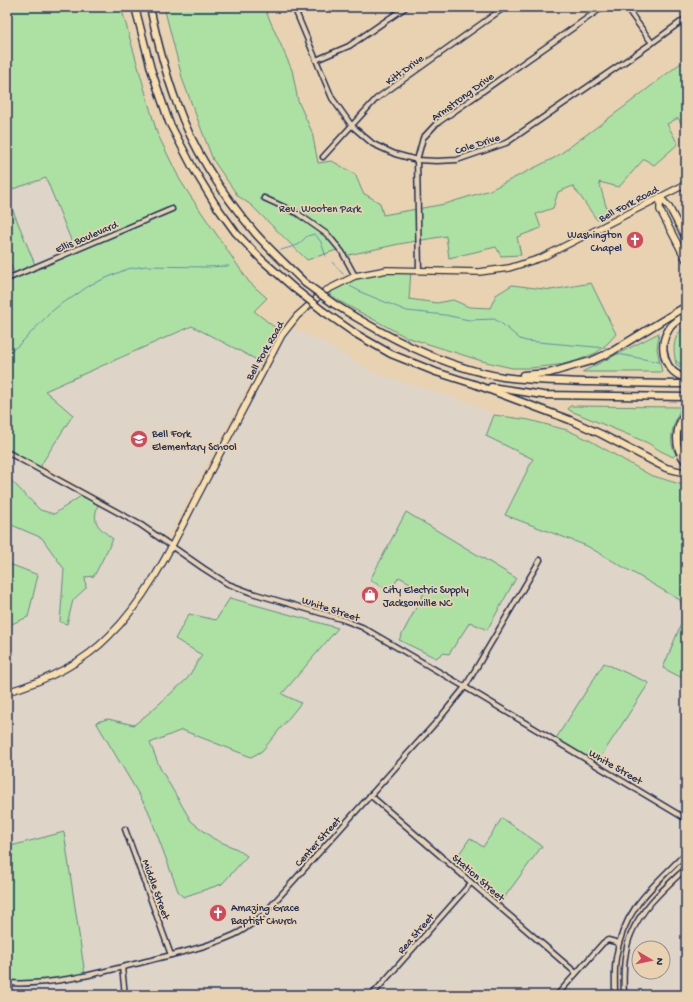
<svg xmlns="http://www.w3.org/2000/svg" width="693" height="1002" viewBox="0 0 693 1002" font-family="'Gochi Hand',sans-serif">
<rect width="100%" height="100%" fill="#e9d2b1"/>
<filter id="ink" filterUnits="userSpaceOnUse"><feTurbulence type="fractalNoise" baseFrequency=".025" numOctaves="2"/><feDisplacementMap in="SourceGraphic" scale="8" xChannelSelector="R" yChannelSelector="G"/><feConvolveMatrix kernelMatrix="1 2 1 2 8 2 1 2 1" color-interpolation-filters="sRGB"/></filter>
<g filter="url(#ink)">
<g fill="#ded4c8" fill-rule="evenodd">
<polygon points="46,178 75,250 36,267 7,196 7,191"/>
<polygon points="7,254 15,276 7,279"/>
<polygon points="192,326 261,362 169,533 163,535 42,463 73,415 45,392"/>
<polygon points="289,326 327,344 372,372 471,403 494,415 486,436 533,458 505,515 587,546 680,600 684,617 663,668 686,680 686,853 657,882 628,919 616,959 615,995 7,995 7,626 28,617 38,576 7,563 7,523 42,538 64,569 60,622 67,624 73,600 86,588 85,577 98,527 95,520 95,513 99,502 141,525 171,547"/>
<polygon points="7,452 84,494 54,514 40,510 7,476"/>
<path d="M686,873V995H625L626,962L630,946L642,918L660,898ZM639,948H663V972H639Z"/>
</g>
<g fill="#ade1a3" stroke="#648880">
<polygon points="7,7 121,7 157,133 180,180 191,197 249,282 267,298 254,311 278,330 261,362 192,326 45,391 73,415 42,463 40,470 7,452 7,279 15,276 7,254 7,196 36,267 75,250 46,178 7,191"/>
<polygon points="164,7 264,7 292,70 298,101 312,132 318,163 332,161 355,174 363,193 380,203 383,215 445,204 490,190 556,157 624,107 686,59 686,132 678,118 667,124 678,144 654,165 644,159 619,187 599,182 608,213 597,220 573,186 558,192 553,208 536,214 541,228 517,237 521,255 501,256 496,247 449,258 446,236 399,244 344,256 340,249 307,260 251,205 238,196 213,160 183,81"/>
<polygon points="411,270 409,299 437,303 453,300 469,307 490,308 496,295 512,285 551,290 591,283 616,334 608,343 596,353 576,361 558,365 530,368 512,368 482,361 406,337 341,302 325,291 355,276"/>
<path d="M686,326V371L676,364C673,348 672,336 686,326Z"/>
<polygon points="659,333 657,349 662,372 582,372"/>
<path d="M570,406L681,407C675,422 666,439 676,454L673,457L659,450L648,443L571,411L568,409Z"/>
<polygon points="494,415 529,420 567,430 589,440 650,475 686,486 686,680 663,668 684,617 680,600 587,546 505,515 533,459 486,436"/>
<path d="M7,476L40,510L54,514L84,494L99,502C91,523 97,526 113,539L94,576L85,577L86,588L73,600L67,624L60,622L64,569L42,538L7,523Z"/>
<polygon points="406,512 516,578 487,630 470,622 449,654 443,653 436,658 399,640 425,591 399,577 390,591 370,580"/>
<polygon points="7,563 38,575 28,617 7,626"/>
<polygon points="230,598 338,628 282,694 301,703 262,751 251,757 182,730 150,743 160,768 191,821 214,839 237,849 247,856 222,884 183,897 178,891 148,810 96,722 108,719 134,725 150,712 187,679 202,655 175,639 189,614 216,620"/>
<polygon points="604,663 649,683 596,764 555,740"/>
<polygon points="502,818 542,846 498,906 451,866 470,838 483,847"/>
<polygon points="64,832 85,975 49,983 7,983 7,847"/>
</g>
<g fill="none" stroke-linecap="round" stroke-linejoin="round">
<g stroke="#5b90af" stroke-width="1">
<polyline points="281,250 298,245 307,236 315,234 321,242 326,257"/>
<polyline points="332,262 343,274"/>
<polyline points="350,286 363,293 407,311 445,315 469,320 494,319 501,323 520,339 526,341 607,348"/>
<polyline points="7,354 20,344 51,312 62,303 73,297 90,285 127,269 146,266 206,267 229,266"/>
<polyline points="618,354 659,362"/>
<polyline points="676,361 682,365 686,365"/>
</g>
<defs>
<g id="minor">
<polyline points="294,7 332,98 352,126 373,144 395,154 417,160 437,161 457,160 506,143 652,43 686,18"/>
<polyline points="626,7 652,43"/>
<polyline points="316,60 349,46 406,7"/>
<polyline points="323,157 376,99 505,7"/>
<polyline points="264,198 297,213 328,235 342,252 355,276"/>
<polyline points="419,270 417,160 423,138 436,124 603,7"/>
<polyline points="7,279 172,209"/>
<polyline points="7,452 141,525 203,568 228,584 252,593 341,619 362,627 465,687 686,819"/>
<polyline points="370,795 576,973"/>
<polyline points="125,829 171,955"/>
<polyline points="122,967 125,995"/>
<path d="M7,983C54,986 102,972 147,961C176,954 207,947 234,935C245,930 253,923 262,916L439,719L465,687L540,560"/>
<polyline points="372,995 471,883"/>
<polyline points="557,995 603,943 608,940 619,943"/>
<path d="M615,995C615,983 614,970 616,958C623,908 654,886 686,853"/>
<path d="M624,995C623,975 623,953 631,934C642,907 666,887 686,868"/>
</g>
<g id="major">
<polyline points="660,197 660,210 686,260"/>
<polyline points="660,197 669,207 686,239"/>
<path d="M7,692C45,681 81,665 109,636C147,599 172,546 196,499C225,444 253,390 282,335L297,316L325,291L355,276L387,270L479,272L509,268L541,258L686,184"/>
</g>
<g id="highway">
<polyline points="135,7 151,69 169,122 193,168 215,204 236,233 262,260 295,289"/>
<path d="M150,7C157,40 165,72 177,104C194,152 223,195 256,234C271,251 289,267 305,283"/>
<path d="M334,304C385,336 443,367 503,377C531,381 560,381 588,382C621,383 653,384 686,384"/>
<polyline points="323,311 356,334 391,354 436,372 474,384 570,420 601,434 666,468 686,473"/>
<path d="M686,315C680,319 672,323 669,329C657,347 665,373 686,378"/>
<polyline points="523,375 549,373 591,361 611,352 686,306"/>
<polyline points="491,387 543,395 686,397"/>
<path d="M686,412C675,428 673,447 686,462"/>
</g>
</defs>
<use href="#minor" stroke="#1b2f5e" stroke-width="7"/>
<use href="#major" stroke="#1b2f5e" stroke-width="8"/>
<use href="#highway" stroke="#1b2f5e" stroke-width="9"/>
<use href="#minor" stroke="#e9d2b1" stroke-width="4"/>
<use href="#major" stroke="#f9ddab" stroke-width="5.5"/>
<use href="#highway" stroke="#f9ddab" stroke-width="6"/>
<defs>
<g id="highway-bridge">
<polyline points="305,283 334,304"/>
<polyline points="295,289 323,311"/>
</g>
</defs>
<use href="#highway-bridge" stroke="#1b2f5e" stroke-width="9" stroke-linecap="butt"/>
<use href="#highway-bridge" stroke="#f9ddab" stroke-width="6"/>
</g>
</g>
<defs>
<symbol id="church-disc" viewBox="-11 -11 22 22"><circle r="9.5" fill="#d1495b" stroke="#e9d2b1"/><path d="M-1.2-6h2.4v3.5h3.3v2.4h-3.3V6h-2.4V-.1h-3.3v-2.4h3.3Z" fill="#fff"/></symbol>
<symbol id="school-disc" viewBox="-11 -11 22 22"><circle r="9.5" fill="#d1495b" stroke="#e9d2b1"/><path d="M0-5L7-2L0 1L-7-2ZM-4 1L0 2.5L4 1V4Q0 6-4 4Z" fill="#fff"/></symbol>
<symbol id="shop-disc" viewBox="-11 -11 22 22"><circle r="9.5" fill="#d1495b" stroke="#e9d2b1"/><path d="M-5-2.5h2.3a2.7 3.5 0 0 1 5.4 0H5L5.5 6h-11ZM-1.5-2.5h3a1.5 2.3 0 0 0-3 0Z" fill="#fff"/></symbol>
</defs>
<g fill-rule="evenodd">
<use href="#church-disc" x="625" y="230" width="20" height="20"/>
<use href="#school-disc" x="129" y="429" width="20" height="20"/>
<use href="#shop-disc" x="360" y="585" width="20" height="20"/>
<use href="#church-disc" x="208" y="903" width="20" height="20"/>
</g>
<g text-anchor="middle" stroke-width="3.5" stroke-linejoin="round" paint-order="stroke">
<g font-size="11" fill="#1b2f5e" stroke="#e9d2b1">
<text transform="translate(404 69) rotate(-36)" y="4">Kitt Drive</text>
<text transform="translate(462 96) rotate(-36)" y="4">Armstrong Drive</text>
<text transform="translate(477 143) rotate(-18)" y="4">Cole Drive</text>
<text transform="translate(628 203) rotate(-28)" y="4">Bell Fork Road</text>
<text transform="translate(86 236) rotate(-23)" y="4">Ellis Boulevard</text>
<text transform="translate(264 350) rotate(-60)" y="4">Bell Fork Road</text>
<text transform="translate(331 608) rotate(18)" y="4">White Street</text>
<text transform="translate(616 766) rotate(30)" y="4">White Street</text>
<text transform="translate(317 841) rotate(-48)" y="4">Center Street</text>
<text transform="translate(479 877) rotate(41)" y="4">Station Street</text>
<text transform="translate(157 889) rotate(70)" y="4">Middle Street</text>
<text transform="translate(415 933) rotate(-49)" y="4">Rea Street</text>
</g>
<g font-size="11" fill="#2a4165" stroke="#e9d2b1">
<text x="320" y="212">Rev. Wooten Park</text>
</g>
<g font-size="11" fill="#1b2f5e" stroke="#e9d2b1" text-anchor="start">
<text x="622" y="238" text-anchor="end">Washington<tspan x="622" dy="13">Chapel</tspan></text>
<text x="152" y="437">Bell Fork<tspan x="152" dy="13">Elementary School</tspan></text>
<text x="383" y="593">City Electric Supply<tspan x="383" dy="13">Jacksonville NC</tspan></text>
<text x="231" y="911">Amazing Grace<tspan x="231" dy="13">Baptist Church</tspan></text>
</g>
</g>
<rect width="693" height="1002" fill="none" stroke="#e9d2b1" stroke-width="24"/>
<rect x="12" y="12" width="669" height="978" fill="none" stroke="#1b2f5e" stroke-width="1.5" filter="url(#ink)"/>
<g transform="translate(651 960) rotate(99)"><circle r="19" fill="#e9d2b1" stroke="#979190"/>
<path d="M0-3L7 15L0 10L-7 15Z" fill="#d1495b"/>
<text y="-6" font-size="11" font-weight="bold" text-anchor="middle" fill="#1b2f5e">N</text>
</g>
</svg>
